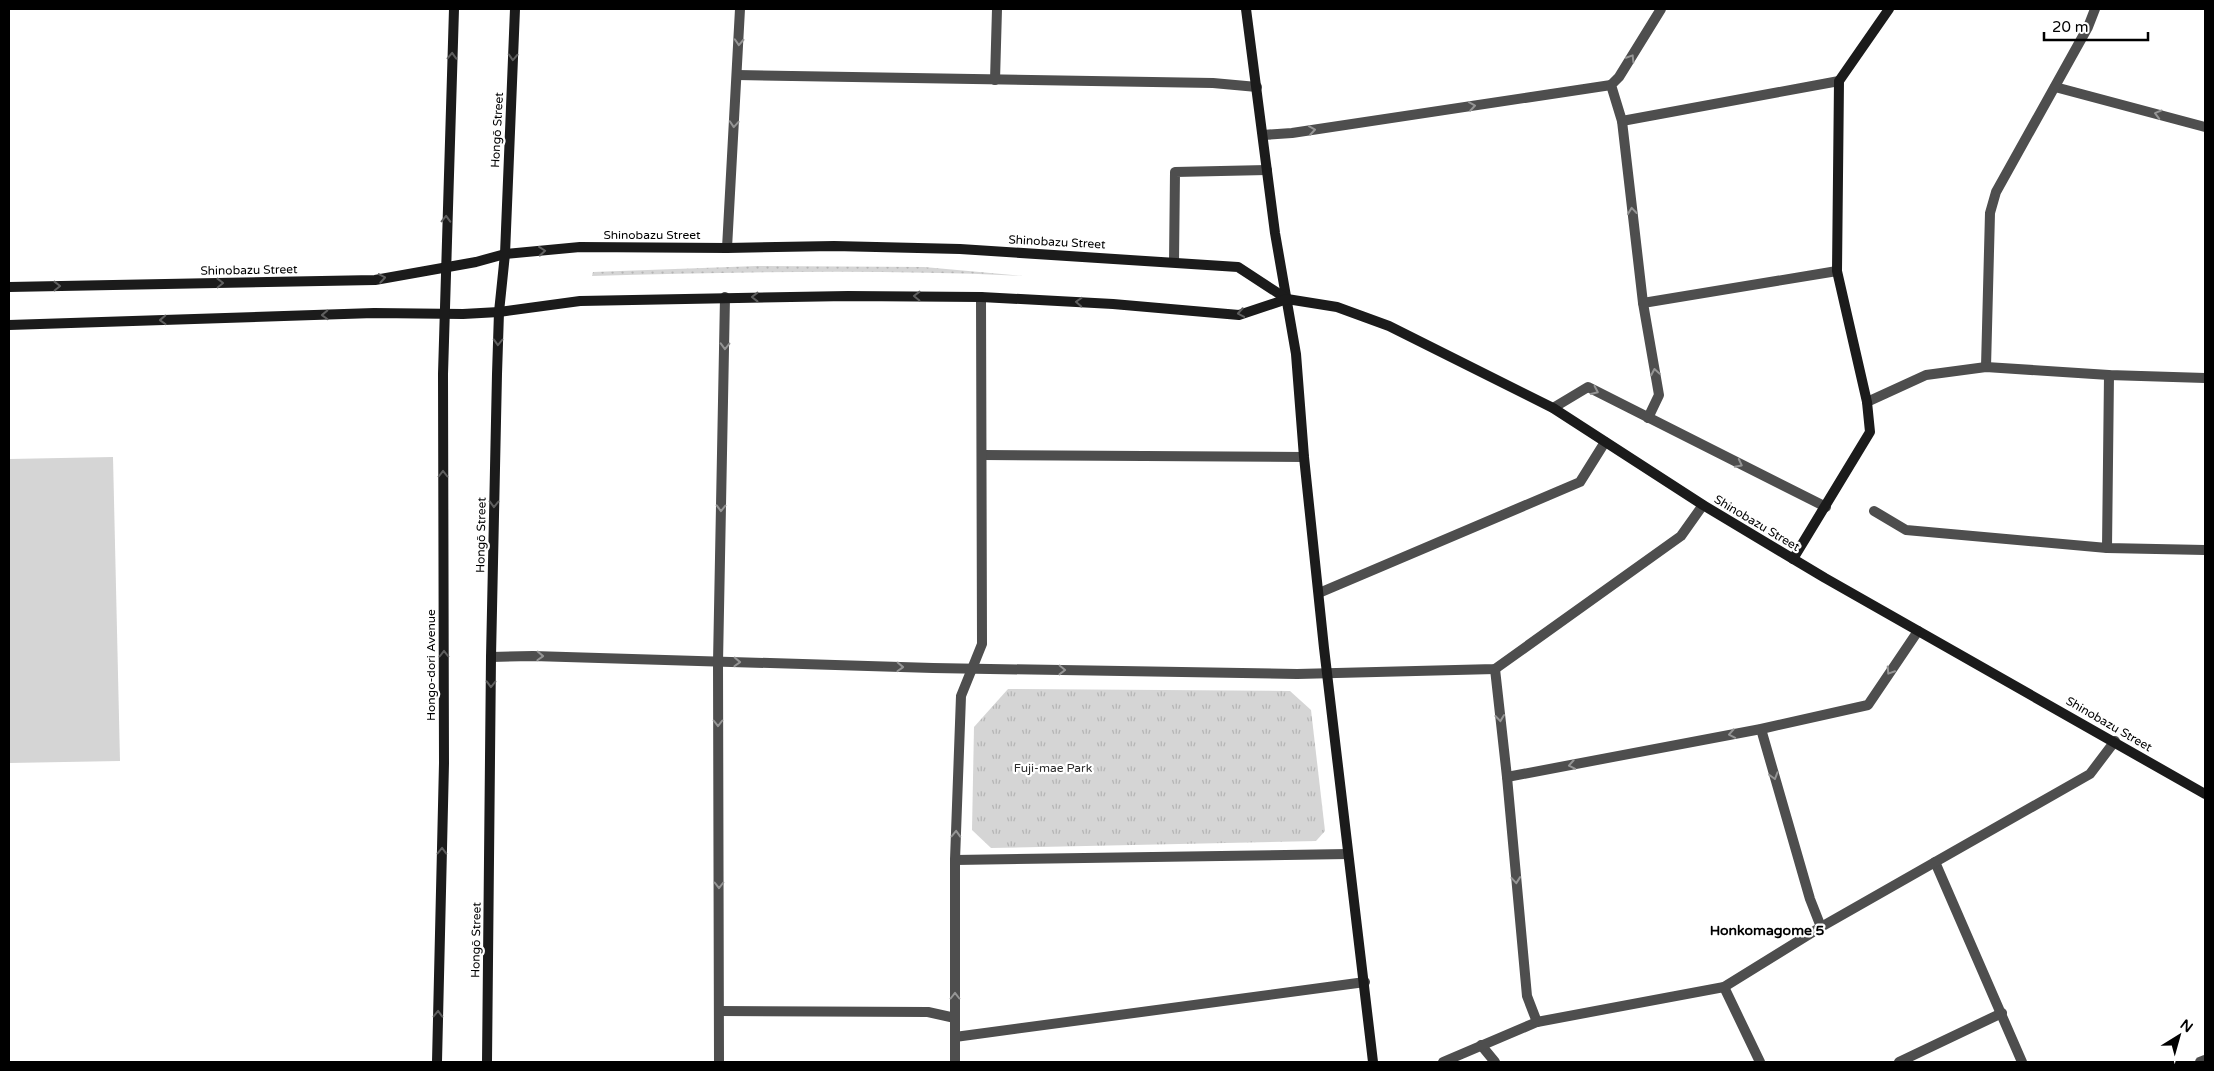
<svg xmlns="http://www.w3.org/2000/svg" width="2214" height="1071" viewBox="0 0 2214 1071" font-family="'Varela Round',sans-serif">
<defs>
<pattern id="grass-dots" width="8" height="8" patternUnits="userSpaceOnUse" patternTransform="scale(1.25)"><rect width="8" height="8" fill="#d5d5d5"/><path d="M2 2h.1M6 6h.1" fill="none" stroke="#b5b5b5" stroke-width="1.8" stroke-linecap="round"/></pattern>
<pattern id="park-tufts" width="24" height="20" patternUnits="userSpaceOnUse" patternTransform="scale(1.25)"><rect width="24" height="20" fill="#d5d5d5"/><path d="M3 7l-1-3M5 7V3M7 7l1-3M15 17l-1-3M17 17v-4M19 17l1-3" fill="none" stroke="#b5b5b5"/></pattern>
</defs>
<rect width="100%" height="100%" fill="#fff"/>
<path fill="url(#grass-dots)" d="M757,266L924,267L1024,276C880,269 736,272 592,276L593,272Z"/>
<polygon fill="url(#park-tufts)" points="1008,689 1290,691 1311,710 1325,831 1316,841 991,848 972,830 974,727"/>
<polygon fill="#d5d5d5" points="113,457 120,761 9,763 9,459"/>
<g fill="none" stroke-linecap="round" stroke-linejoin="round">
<g stroke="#4e4e4e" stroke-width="10">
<polyline points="2055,87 2205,127"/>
<polyline points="1174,262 1175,172 1267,170"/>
<polyline points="983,455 1304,457"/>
<polyline points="1874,511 1906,530 2107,548 2205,550"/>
<polyline points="2107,548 2109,375"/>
<polyline points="1319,593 1580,482 1605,442"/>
<polyline points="1495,669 1507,777 1527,996 1537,1022"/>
<polyline points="1761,729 1810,899 1821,927"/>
<polyline points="1507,777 1761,729 1868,705 1918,631"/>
<polyline points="955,860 1348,854"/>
<polyline points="719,1011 928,1012 955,1018"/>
<polyline points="955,1037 1365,982"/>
<polyline points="1899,1062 2002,1013"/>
</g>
<g stroke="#4e4e4e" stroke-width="10">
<polyline points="737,75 1213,83 1257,87"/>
<polyline points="995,80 997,9"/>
<polyline points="1622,121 1839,81"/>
<polyline points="1263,135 1292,133 1611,85"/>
<polyline points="727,248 740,9"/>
<polyline points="1643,303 1837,271"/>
<polyline points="1986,367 1990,213 1996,192 2088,27 2095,9"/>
<polyline points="1867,402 1926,375 1986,367 2109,375 2205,378"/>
<polyline points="1553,408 1588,387 1826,507"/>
<polyline points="1648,418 1659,395 1643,303 1622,121 1611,85 1619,77 1661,9"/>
<polyline points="491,657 533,656 933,668 1297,674 1495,669 1681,536 1703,505"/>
<polyline points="1935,862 2022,1062"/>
<polyline points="1724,987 1760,1062"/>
<polyline points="1481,1045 1495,1062"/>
<polyline points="719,1062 718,662 725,297"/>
<polyline points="955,1062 955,860 961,696 982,644 981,297"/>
<polyline points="1443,1062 1537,1022 1724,987 1821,927 2090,774 2115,741"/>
<polyline points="2200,1062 2205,1060"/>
</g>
<g stroke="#1b1b1b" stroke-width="10">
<polyline points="1246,9 1275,233 1296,354 1304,457 1324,648 1373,1062"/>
<polyline points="9,287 375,280 476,262 505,254 580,247 727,248 834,246 960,249 1238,267 1287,299 1337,307 1389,326 1553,408 1703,505 1825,578 2205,794"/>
<polyline points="9,325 374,313 463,314 499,312 580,301 848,296 981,297 1113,304 1239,315 1287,299"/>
<polyline points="1793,559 1870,432 1867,402 1837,271 1839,81 1889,9"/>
<polyline points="437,1062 444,763 443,374 454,9"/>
<polyline points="487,1062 491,657 497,374 499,312 505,254 515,9"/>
</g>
</g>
<defs><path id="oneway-chevron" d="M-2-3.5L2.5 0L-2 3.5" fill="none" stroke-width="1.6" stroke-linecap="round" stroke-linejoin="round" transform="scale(1.25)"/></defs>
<g stroke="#959595">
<use href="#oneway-chevron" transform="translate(739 42) rotate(93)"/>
<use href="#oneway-chevron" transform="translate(1631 58) rotate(-58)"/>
<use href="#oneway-chevron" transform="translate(1472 106) rotate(-9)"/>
<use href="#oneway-chevron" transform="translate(2158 114) rotate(-165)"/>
<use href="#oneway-chevron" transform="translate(734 124) rotate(94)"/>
<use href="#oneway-chevron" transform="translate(1312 130) rotate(-9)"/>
<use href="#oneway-chevron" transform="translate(1632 211) rotate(-96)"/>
<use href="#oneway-chevron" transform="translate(725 346) rotate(91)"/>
<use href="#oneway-chevron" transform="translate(1655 372) rotate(-100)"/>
<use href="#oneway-chevron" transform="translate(1595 391) rotate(25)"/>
<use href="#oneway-chevron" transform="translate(1739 464) rotate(27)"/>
<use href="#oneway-chevron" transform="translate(721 508) rotate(91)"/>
<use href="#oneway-chevron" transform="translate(540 656) rotate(2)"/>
<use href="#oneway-chevron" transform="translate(737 662) rotate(2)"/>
<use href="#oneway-chevron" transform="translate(900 667) rotate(2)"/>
<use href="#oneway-chevron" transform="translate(1062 670) rotate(1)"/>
<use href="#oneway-chevron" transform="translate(1890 671) rotate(123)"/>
<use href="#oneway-chevron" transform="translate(1500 718) rotate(84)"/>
<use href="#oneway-chevron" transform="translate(718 723) rotate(90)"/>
<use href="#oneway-chevron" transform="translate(1732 734) rotate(169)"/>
<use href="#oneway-chevron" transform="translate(1572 765) rotate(169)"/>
<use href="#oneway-chevron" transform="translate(1774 776) rotate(74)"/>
<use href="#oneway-chevron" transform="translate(956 834) rotate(-88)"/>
<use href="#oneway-chevron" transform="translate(1516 880) rotate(85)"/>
<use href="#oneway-chevron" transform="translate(719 885) rotate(90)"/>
<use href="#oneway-chevron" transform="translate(955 996) rotate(-90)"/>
</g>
<g stroke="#5f5f5f">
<use href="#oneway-chevron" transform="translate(452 56) rotate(-88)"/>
<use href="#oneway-chevron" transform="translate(513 57) rotate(93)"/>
<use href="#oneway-chevron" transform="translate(446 219) rotate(-88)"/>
<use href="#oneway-chevron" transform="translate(542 251) rotate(-5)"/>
<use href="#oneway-chevron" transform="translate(382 278) rotate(-10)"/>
<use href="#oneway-chevron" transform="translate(220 283) rotate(-1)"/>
<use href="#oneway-chevron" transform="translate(57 286) rotate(-1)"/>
<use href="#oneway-chevron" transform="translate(917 296) rotate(-179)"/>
<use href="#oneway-chevron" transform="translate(755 297) rotate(180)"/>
<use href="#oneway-chevron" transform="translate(1079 302) rotate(-177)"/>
<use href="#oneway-chevron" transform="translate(1241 313) rotate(170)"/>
<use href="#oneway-chevron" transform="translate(325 315) rotate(178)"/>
<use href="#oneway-chevron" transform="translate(163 320) rotate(178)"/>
<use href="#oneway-chevron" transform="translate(498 342) rotate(92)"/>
<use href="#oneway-chevron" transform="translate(443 474) rotate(-90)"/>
<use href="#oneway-chevron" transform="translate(494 504) rotate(91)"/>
<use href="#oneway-chevron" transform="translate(444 654) rotate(-90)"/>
<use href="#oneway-chevron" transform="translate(491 684) rotate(91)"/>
<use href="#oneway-chevron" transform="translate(442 851) rotate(-89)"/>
<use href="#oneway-chevron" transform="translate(438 1014) rotate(-89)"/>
</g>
<g text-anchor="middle" stroke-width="4.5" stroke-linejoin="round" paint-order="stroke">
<g font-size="12" fill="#000" stroke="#fff">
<text transform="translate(497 130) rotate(-87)" y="4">Hongō Street</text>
<text x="652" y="239">Shinobazu Street</text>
<text transform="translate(1057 242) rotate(3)" y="4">Shinobazu Street</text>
<text transform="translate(249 270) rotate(-1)" y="4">Shinobazu Street</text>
<text transform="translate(1757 523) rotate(31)" y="4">Shinobazu Street</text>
<text transform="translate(481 535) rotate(-89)" y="4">Hongō Street</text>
<text transform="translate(431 665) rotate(-90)" y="4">Hongo-dori Avenue</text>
<text transform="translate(2109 724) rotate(30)" y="4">Shinobazu Street</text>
<text transform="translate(476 940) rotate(-89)" y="4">Hongō Street</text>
</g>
<g font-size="12" fill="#2c2c2c" stroke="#fff">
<text x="1053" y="772">Fuji-mae Park</text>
</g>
<g font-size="14" font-weight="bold" fill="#000" stroke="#fff">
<text x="1767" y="935">Honkomagome 5</text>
</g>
</g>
<rect width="2214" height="1071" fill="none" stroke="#000000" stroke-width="20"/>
<g transform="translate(2179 1036) rotate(37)" stroke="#ffffff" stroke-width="4" paint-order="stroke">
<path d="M0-4L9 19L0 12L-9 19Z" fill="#000000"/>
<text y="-8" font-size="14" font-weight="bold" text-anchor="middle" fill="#000000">N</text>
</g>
<path d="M2044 32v8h104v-8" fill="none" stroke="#000000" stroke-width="2.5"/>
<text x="2052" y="32" font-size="15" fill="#000000" stroke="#ffffff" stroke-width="4" paint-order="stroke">20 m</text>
</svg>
